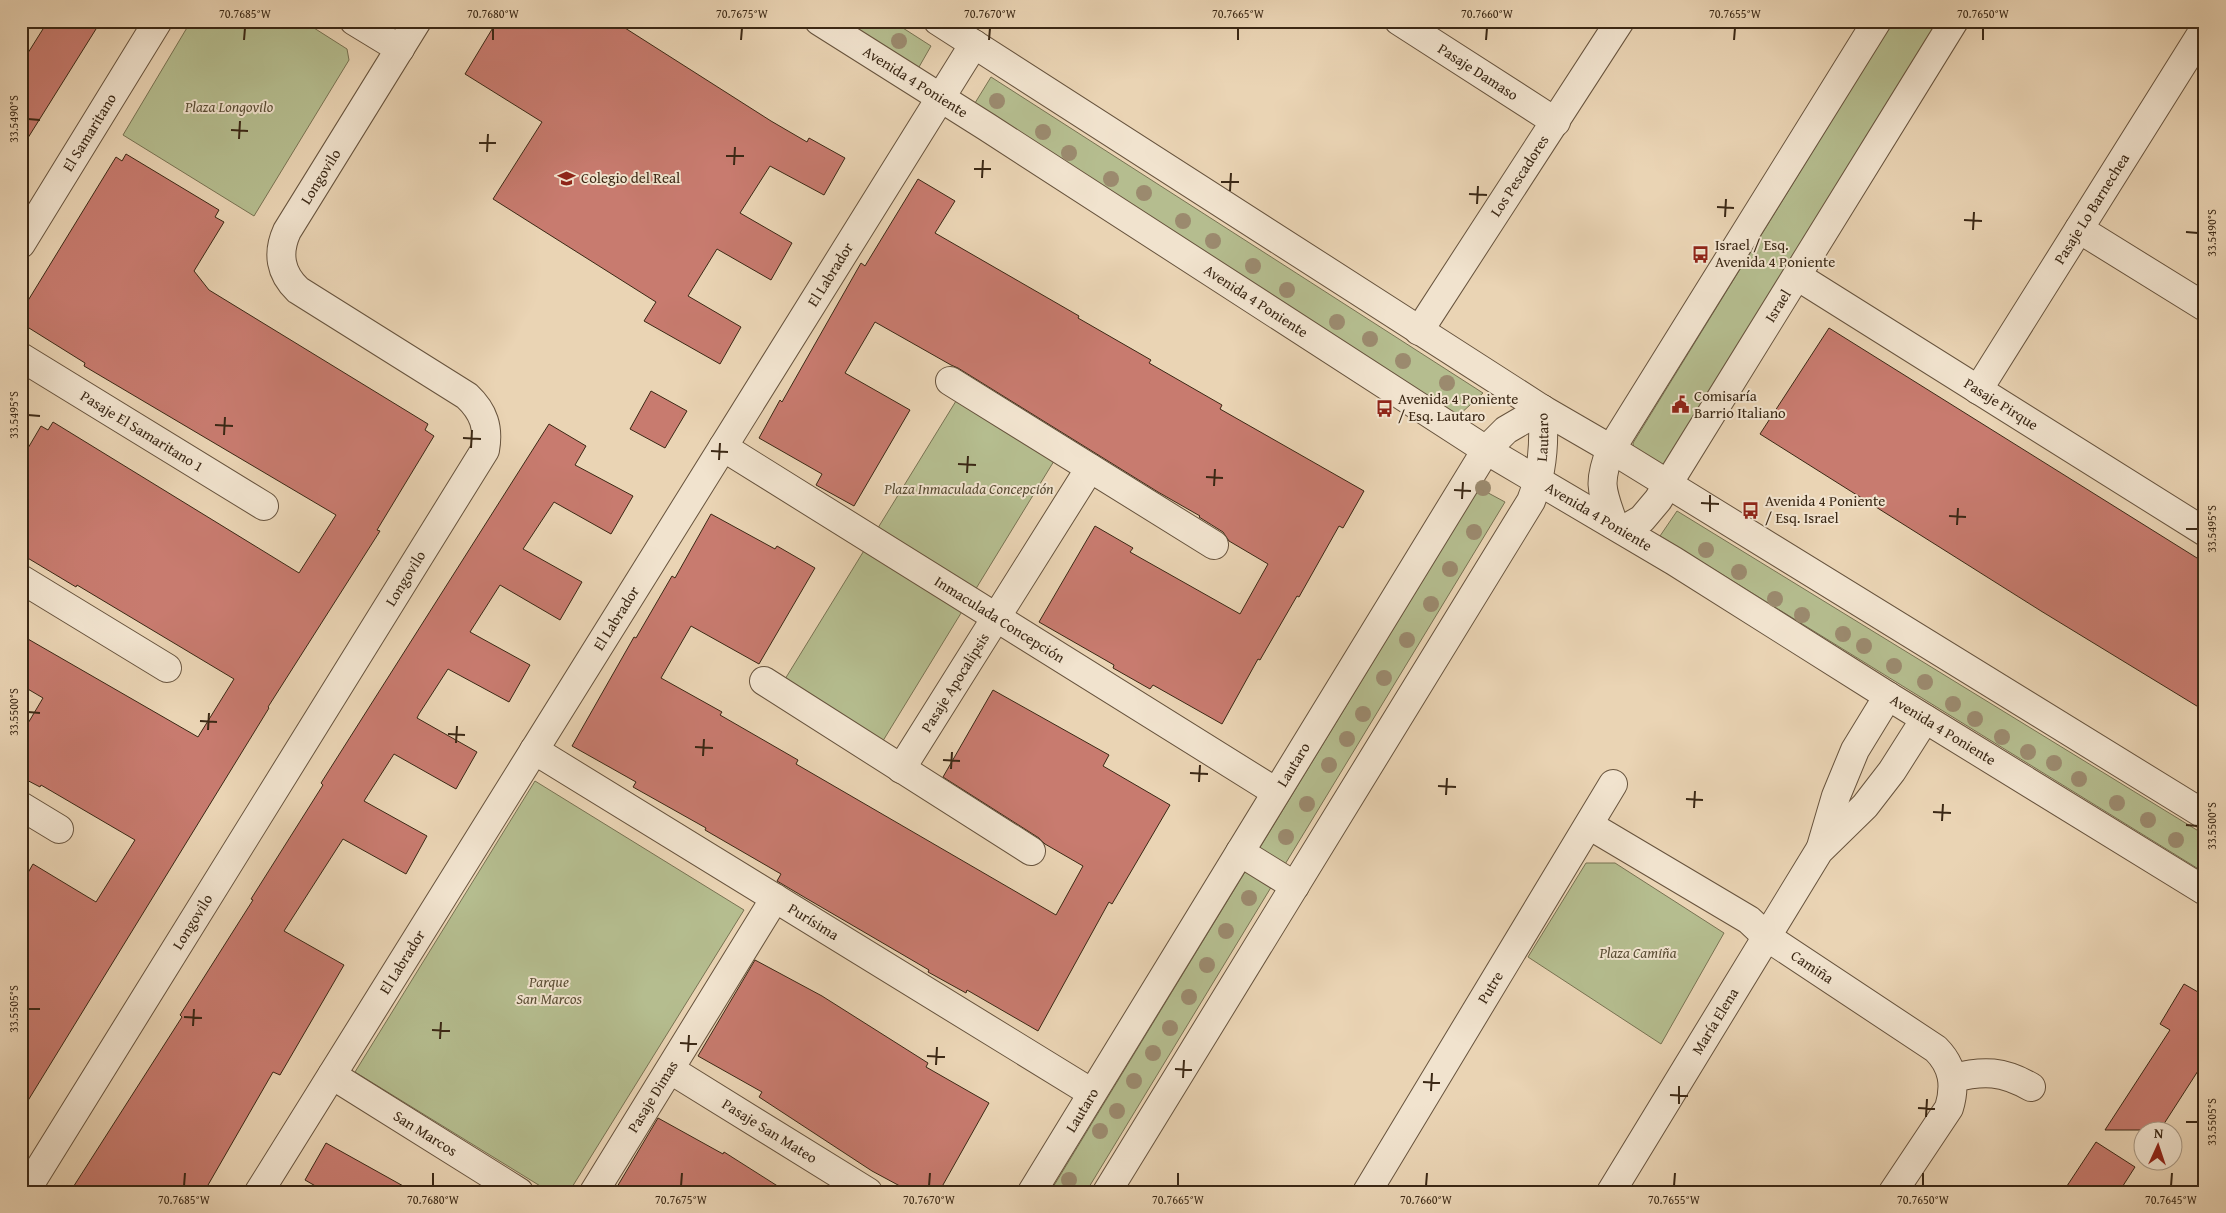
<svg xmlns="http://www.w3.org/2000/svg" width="2226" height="1213" viewBox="0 0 2226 1213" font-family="'Gentium Book Plus',serif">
<rect width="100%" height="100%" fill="#ead4b4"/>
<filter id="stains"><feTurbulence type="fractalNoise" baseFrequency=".004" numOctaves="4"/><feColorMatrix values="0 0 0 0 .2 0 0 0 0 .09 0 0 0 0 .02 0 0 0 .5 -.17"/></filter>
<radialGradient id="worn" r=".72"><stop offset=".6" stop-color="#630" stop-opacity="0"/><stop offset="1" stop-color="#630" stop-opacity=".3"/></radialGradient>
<g fill="#b5bd8f" stroke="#787252">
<polygon points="191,21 303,21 347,49 349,60 254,216 123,135"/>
<polygon points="833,21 892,21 931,46 915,74"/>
<polygon points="1893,21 1940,21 1666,465 1655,467 1634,453 1633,443"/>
<polygon points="991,77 1483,393 1458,416 975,103"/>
<polygon points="956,401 1054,461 881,744 782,684"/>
<polygon points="1479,488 1505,502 1086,1192 1050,1192"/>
<polygon points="1677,511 2205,835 2205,873 1660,536"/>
<polygon points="535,781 744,910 569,1192 550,1192 355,1072"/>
<polygon points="1586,863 1615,863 1724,933 1661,1044 1528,957"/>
</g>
<g fill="#c87b6f" stroke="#3b2815">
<polygon points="48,21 101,21 21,149 21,64"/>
<polygon points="497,21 614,21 771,121 807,142 809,138 845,158 824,195 770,166 740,213 792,243 771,280 717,249 688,296 741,327 720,364 644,321 656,302 493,199 542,122 465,74"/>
<polygon points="126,154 219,210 215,217 224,222 194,271 209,290 428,424 425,430 434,436 377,530 380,531 268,707 269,708 21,1112 21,885 33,864 96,902 135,840 41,785 40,787 21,777 21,735 43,698 21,685 21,635 198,737 234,679 77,585 76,587 21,554 21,460 41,426 48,430 53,422 299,573 336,515 84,366 85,363 21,323 21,312 116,157 122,161"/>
<polygon points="918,179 955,201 935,233 1079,316 1078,318 1151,360 1149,363 1222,405 1220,409 1364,491 1343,528 1339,526 1299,597 1297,596 1260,660 1258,659 1222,724 1153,685 1150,689 1113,668 1114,665 1039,622 1095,526 1133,548 1130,552 1240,614 1268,564 1229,541 1223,532 1199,517 1200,516 1158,492 958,368 951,365 875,322 845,373 910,410 854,506 816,485 822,474 759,438 780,400 782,402 861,263 865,266"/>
<polygon points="1829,328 2205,563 2205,711 2041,611 1760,434"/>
<polygon points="651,391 687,411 665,448 630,429"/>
<polygon points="549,424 586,446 575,465 633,496 611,534 554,502 523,549 582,582 560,620 500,585 470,632 530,665 509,702 448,669 419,714 417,718 477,752 456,789 394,754 364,801 427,836 406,874 343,839 284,931 344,965 280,1075 273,1072 204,1192 70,1192 182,1017 180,1015 253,900 251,899 323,785 321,783"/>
<polygon points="711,514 775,549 777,546 815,568 759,664 691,626 661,678 722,712 720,715 798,760 796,764 1056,915 1083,866 1045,844 1039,838 943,777 993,690 1109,755 1103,766 1170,805 1112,904 1109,902 1038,1031 967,990 966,993 928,972 929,970 804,897 777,881 781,874 705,830 706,828 633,787 636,782 572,746 634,637 636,638 672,576 675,578"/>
<polygon points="755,960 822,996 928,1063 926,1067 989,1103 939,1192 911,1192 872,1171 759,1097 762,1092 698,1056"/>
<polygon points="2184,984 2205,996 2205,1060 2160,1130 2105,1130 2170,1030 2160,1024"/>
<polygon points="658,1118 723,1154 724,1152 787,1192 614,1192"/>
<polygon points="2096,1142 2135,1167 2119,1192 2063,1192"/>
<polygon points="326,1143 414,1192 326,1192 305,1180"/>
</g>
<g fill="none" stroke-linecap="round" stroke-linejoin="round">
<defs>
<g id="minor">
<polyline points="354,21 400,49"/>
<path id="s1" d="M819,21L987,127L1486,450L1674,561L1888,696L2205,891"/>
<polyline points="938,21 1542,409 1611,449 2205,815"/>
<path id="s2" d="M1399,21L1556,122"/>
<polyline points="2079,229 2205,307"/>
<path id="s3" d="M21,244L158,21"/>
<path id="s4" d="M1797,276L2205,532"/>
<path id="s5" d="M1419,331L1620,21"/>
<path id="s6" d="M21,357L264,506"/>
<polyline points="950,381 1214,545"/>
<path id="s7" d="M1978,390L2205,28"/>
<path id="s8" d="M723,447L1276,792"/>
<path d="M1614,525C1602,491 1597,484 1611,449L1877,21"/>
<path id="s9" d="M1623,530L1642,519L1658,500L1954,21"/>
<polyline points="21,579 167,668"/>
<polyline points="764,681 1031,851"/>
<path id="s10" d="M534,750L1092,1093"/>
<path id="s11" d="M901,769L1090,468"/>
<polyline points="21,806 59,829"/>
<path id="s12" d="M1589,825L1749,920L1767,937L1936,1049C1953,1066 1956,1085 1949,1108L1893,1192"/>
<polyline points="1821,847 1836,796 1855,750 1888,696"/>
<polyline points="1240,852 1295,886"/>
<path id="s13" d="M671,1070L868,1192"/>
<path id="s14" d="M332,1075L519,1192"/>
<path d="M1953,1078C1984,1070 2003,1071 2031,1087"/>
<path id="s15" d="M25,1192L485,450C489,428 484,412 467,396L298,290C280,273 277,253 287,231L417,21"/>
<path id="s16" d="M259,1192L974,44"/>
<path id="s17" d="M594,1192L775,898"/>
<path id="s18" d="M1032,1192L1486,450L1506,430L1542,409"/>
<path id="s19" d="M1107,1192L1531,501C1543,472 1545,441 1542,409"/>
<path id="s20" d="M1367,1192L1613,784"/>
<path id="s21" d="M1611,1192L1819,851L1865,806L1892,771L1925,719"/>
</g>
</defs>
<use href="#minor" stroke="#67533d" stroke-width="30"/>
<use href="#minor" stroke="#f1e3ce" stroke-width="28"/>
</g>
<g fill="#9b8a6e">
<circle cx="899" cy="41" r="8"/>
<circle cx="997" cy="101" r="8"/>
<circle cx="1043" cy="132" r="8"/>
<circle cx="1069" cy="153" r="8"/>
<circle cx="1111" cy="179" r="8"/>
<circle cx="1144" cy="193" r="8"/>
<circle cx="1183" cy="221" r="8"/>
<circle cx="1213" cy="241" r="8"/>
<circle cx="1253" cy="266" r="8"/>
<circle cx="1287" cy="290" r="8"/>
<circle cx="1337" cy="322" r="8"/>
<circle cx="1370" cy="339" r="8"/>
<circle cx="1403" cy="361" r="8"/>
<circle cx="1447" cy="383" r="8"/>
<circle cx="1483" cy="488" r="8"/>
<circle cx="1474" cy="532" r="8"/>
<circle cx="1706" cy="550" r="8"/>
<circle cx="1450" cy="569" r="8"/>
<circle cx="1739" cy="572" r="8"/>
<circle cx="1775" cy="599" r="8"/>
<circle cx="1431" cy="604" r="8"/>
<circle cx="1802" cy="615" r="8"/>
<circle cx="1843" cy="634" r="8"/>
<circle cx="1407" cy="640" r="8"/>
<circle cx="1864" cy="646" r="8"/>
<circle cx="1894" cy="666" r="8"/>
<circle cx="1384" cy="678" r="8"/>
<circle cx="1925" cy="682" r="8"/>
<circle cx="1953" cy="704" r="8"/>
<circle cx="1363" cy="714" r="8"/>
<circle cx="1975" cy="719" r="8"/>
<circle cx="2002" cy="737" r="8"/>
<circle cx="1347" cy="739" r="8"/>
<circle cx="2028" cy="752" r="8"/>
<circle cx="2054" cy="763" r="8"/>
<circle cx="1329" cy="765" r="8"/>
<circle cx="2079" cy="779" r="8"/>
<circle cx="2117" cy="803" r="8"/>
<circle cx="1307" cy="804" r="8"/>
<circle cx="2148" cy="820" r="8"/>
<circle cx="1286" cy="837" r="8"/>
<circle cx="2176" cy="840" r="8"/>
<circle cx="1249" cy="898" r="8"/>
<circle cx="1226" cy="931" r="8"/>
<circle cx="1207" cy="965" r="8"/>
<circle cx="1189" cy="997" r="8"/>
<circle cx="1170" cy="1028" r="8"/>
<circle cx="1153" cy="1053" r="8"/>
<circle cx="1134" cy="1081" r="8"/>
<circle cx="1117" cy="1111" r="8"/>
<circle cx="1100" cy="1131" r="8"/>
<circle cx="1069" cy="1180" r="8"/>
</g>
<path fill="none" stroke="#3b2815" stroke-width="2" d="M244,40L245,28M493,40V28M741,40L742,28M989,40L990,28M1238,40V28M1486,40L1487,28M1734,40L1735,28M1983,40V28M28,119L40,120M231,130L248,131M239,139L240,121M479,143H496M487,152L488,134M726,156H744M734,165L735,147M974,169H991M982,178L983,160M1221,182H1239M1230,191L1231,173M1469,194L1487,195M1477,204L1478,186M1717,207L1734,208M1725,217L1726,199M1964,220L1982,221M1973,230L1974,212M2186,232L2198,233M28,415L40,416M215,425L233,426M224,435L225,417M463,438L481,439M471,448L472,430M711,451L728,452M719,460L720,443M958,464L976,465M967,473L968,456M1206,477L1223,478M1214,486L1215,469M1454,490L1471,491M1462,499L1463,482M1701,503L1719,504M1710,512V495M1949,516L1966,517M1957,525L1958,508M2186,529H2198M28,712L40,713M200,721L217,722M208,730L209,713M448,734L465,735M456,743L457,726M695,747L713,748M703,756L704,739M943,760L960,761M951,769L952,752M1190,773L1208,774M1199,782L1200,765M1438,786L1456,787M1446,795L1447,778M1686,799L1703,800M1694,808L1695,791M1933,812L1951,813M1942,821L1943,804M2186,825L2198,826M28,1009H40M184,1017L202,1018M193,1026L194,1009M432,1030L450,1031M440,1039L441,1022M680,1043L697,1044M688,1052L689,1035M927,1056L945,1057M936,1065L937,1047M1175,1069L1192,1070M1183,1078L1184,1060M1423,1082L1440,1083M1431,1091L1432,1073M1670,1095L1688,1096M1679,1104V1086M1918,1108L1935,1109M1926,1117L1927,1099M2186,1122H2198M184,1186L185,1173M433,1186V1173M681,1186L682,1173M929,1186L930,1173M1178,1186V1173M1426,1186L1427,1173M1674,1186L1675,1173M1923,1186V1173M2171,1186L2172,1173"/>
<defs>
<symbol id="school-bare" viewBox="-9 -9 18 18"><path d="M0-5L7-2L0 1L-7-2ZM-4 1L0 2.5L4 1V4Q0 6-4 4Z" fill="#8f2418" stroke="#f1e3ce" stroke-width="2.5" paint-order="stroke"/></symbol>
<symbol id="bus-bare" viewBox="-9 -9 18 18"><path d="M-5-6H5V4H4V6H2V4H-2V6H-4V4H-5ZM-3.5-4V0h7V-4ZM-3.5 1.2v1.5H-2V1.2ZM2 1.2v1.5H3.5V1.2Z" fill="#8f2418" stroke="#f1e3ce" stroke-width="2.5" paint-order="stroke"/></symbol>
<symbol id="civic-bare" viewBox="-9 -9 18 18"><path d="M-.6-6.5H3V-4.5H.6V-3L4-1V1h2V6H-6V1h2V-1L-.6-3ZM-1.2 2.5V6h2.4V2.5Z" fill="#8f2418" stroke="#f1e3ce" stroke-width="2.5" paint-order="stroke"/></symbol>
</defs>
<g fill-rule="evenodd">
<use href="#school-bare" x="554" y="166" width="25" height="25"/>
<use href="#bus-bare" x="1688" y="242" width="25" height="25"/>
<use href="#civic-bare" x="1668" y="392" width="25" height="25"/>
<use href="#bus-bare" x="1372" y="396" width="25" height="25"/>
<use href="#bus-bare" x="1738" y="498" width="25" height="25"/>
</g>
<g text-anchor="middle" stroke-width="4" stroke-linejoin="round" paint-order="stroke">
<g font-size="15" fill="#3b2815" stroke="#f1e3ce">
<text dy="5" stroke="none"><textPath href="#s2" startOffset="94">Pasaje Damaso</textPath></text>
<text dy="5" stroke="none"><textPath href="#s1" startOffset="114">Avenida 4 Poniente</textPath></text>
<text dy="5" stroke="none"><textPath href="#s3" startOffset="131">El Samaritano</textPath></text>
<text dy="5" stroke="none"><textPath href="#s5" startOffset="185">Los Pescadores</textPath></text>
<text dy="5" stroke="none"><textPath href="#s15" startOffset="1261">Longovilo</textPath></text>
<text dy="5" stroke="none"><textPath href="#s7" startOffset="214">Pasaje Lo Barnechea</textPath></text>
<text dy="5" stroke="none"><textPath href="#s16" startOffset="1081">El Labrador</textPath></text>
<text dy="5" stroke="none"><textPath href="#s1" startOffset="519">Avenida 4 Poniente</textPath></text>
<text dy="5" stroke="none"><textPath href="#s9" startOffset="275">Israel</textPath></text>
<text dy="5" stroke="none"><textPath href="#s4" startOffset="241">Pasaje Pirque</textPath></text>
<text dy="5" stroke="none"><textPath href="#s6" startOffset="142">Pasaje El Samaritano 1</textPath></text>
<text dy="5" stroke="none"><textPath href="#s19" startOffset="876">Lautaro</textPath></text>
<text dy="5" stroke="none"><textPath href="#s1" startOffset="924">Avenida 4 Poniente</textPath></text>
<text dy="5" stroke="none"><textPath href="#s15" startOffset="722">Longovilo</textPath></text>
<text dy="5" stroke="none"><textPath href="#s16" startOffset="676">El Labrador</textPath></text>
<text dy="5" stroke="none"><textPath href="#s8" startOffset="326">Inmaculada Concepción</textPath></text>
<text dy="5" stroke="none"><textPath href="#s11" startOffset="102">Pasaje Apocalipsis</textPath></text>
<text dy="5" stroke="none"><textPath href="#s1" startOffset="1329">Avenida 4 Poniente</textPath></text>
<text dy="5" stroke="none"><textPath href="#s18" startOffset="501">Lautaro</textPath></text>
<text dy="5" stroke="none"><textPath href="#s15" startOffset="318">Longovilo</textPath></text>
<text dy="5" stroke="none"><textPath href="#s10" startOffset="328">Purísima</textPath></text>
<text dy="5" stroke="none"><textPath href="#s16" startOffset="271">El Labrador</textPath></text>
<text dy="5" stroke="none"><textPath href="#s12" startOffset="265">Camiña</textPath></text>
<text dy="5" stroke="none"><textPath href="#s20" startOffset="239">Putre</textPath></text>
<text dy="5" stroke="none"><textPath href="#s21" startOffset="200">María Elena</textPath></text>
<text dy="5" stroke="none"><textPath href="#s17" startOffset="112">Pasaje Dimas</textPath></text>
<text dy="5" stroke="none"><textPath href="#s18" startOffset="96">Lautaro</textPath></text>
<text dy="5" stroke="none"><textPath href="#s13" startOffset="116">Pasaje San Mateo</textPath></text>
<text dy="5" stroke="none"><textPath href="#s14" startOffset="110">San Marcos</textPath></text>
</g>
<g font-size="15" font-style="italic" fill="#5a4d34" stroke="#f1e3ce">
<text x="229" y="112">Plaza Longovilo</text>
<text x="969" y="494">Plaza Inmaculada Concepción</text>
<text x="1638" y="958">Plaza Camiña</text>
<text x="549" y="987">Parque<tspan x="549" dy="17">San Marcos</tspan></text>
</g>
<g font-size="15" fill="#3b2815" stroke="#f1e3ce" text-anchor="start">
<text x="581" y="183">Colegio del Real</text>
<text x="1715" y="250">Israel / Esq.<tspan x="1715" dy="17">Avenida 4 Poniente</tspan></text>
<text x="1694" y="401">Comisaría<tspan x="1694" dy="17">Barrio Italiano</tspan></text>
<text x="1398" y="404">Avenida 4 Poniente<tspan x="1398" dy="17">/ Esq. Lautaro</tspan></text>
<text x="1765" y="506">Avenida 4 Poniente<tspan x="1765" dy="17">/ Esq. Israel</tspan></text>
</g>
</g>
<rect width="2226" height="1213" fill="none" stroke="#ead4b4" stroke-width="55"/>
<g transform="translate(2158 1146) rotate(3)"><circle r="24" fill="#f1e3ce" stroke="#a89884"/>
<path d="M0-4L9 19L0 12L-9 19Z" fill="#8f2418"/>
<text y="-8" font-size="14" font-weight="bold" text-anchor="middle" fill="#3b2815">N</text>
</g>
<rect x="28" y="28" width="2170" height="1158" fill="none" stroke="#3b2815" stroke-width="2"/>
<g font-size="12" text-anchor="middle" fill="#3b2815">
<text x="245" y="18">70.7685°W</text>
<text x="493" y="18">70.7680°W</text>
<text x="742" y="18">70.7675°W</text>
<text x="990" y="18">70.7670°W</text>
<text x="1238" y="18">70.7665°W</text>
<text x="1487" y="18">70.7660°W</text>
<text x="1735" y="18">70.7655°W</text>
<text x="1983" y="18">70.7650°W</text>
<text transform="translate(14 119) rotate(-90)" y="4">33.5490°S</text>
<text transform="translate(2212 233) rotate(-90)" y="4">33.5490°S</text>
<text transform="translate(14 415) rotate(-90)" y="4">33.5495°S</text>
<text transform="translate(2212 529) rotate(-90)" y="4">33.5495°S</text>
<text transform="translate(14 712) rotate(-90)" y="4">33.5500°S</text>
<text transform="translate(2212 826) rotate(-90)" y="4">33.5500°S</text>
<text transform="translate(14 1009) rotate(-90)" y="4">33.5505°S</text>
<text transform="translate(2212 1122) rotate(-90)" y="4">33.5505°S</text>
<text x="184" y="1204">70.7685°W</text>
<text x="433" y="1204">70.7680°W</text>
<text x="681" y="1204">70.7675°W</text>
<text x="929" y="1204">70.7670°W</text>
<text x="1178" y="1204">70.7665°W</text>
<text x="1426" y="1204">70.7660°W</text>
<text x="1674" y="1204">70.7655°W</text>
<text x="1923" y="1204">70.7650°W</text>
<text x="2171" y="1204">70.7645°W</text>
</g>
<rect width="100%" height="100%" filter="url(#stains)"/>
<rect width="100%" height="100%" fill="url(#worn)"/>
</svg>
